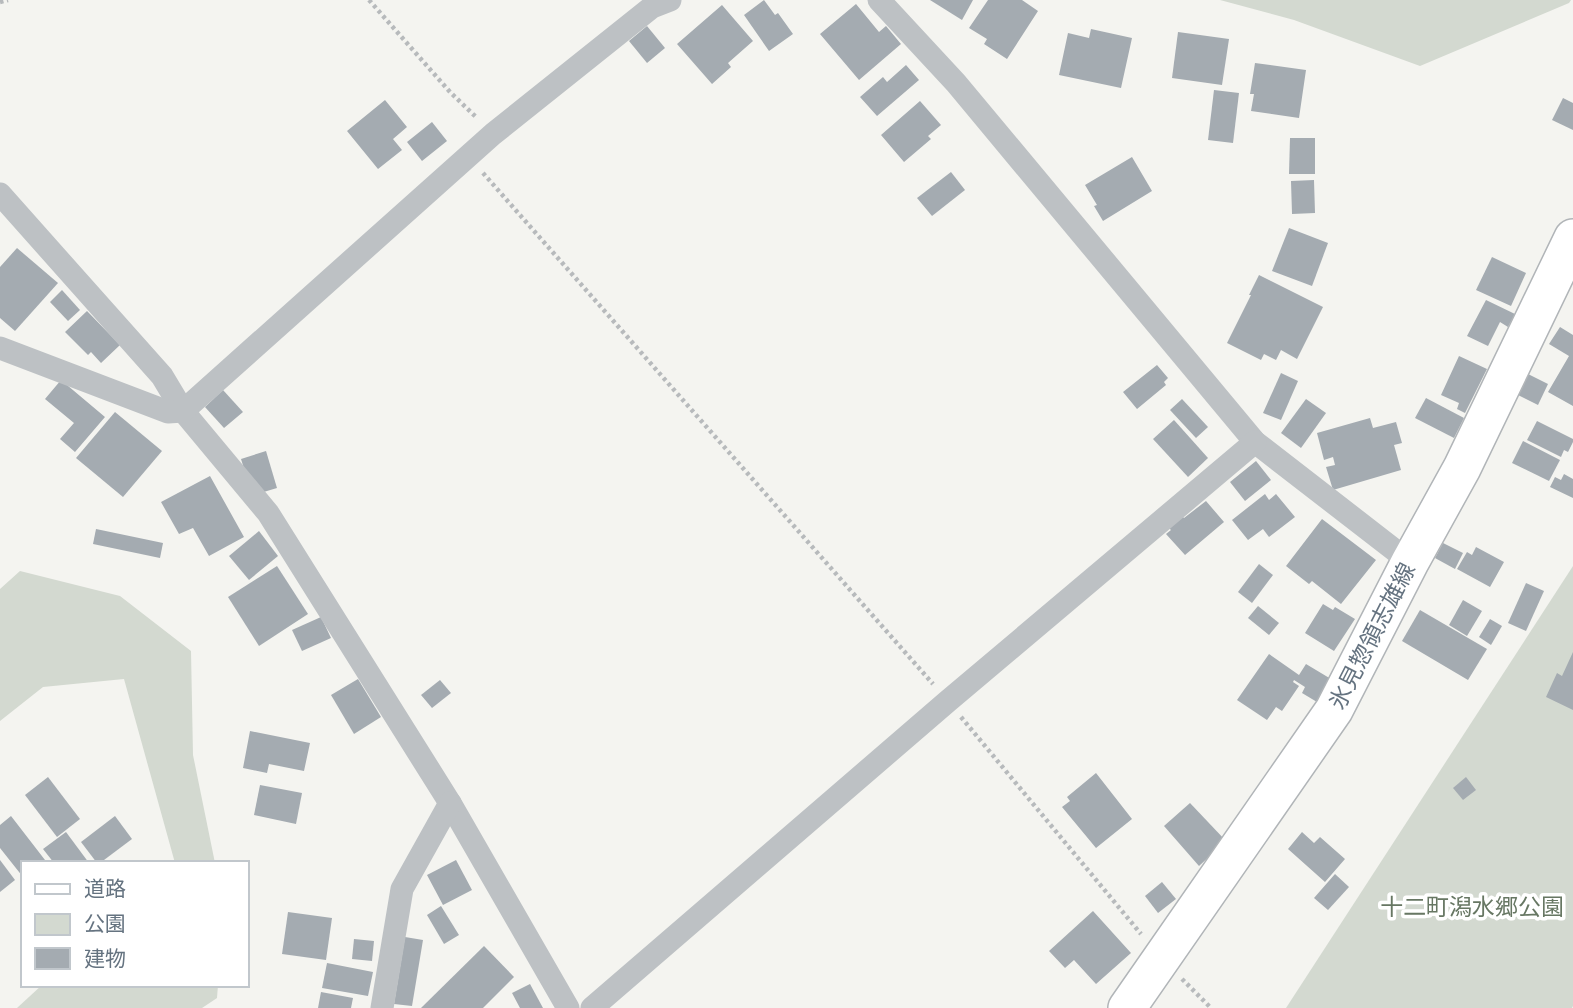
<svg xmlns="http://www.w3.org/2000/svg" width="1573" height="1008" viewBox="0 0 1573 1008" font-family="Ubuntu,'Noto Sans JP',sans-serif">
<rect width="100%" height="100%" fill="#f4f4f0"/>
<g fill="#d3d9d0">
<polygon points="1220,0 1571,0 1569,3 1420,66 1294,20"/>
<polygon points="1573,566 1573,1006 1572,1008 1286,1008"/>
<polygon points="20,571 120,596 191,651 193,755 215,863 175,863 124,679 43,687 0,721 0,589"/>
<polygon points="42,985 218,985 217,998 202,1008 17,1008"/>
</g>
<g fill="#a4abb1">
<polygon points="764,0 775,15 778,13 793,34 769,51 744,15"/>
<polygon points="930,0 973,0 962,20"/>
<polygon points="988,0 1022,0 1038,11 1007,59 984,44 987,39 969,28"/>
<polygon points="856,4 879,32 886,26 901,44 859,80 820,34"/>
<polygon points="722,5 753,41 728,63 731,67 712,84 677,44"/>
<polygon points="647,26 665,48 647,63 629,41"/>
<polygon points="1091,29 1132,38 1121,88 1059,75 1068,33 1089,38"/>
<polygon points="1178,32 1229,39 1222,85 1172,78"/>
<polygon points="1255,63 1306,70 1299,118 1251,111 1254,94 1250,94"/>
<polygon points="906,65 919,80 877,116 860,97 883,77 887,82"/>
<polygon points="1214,90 1239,93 1233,143 1208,140"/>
<polygon points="1563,98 1573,103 1573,130 1552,120"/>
<polygon points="385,100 407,127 393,139 402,150 378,169 347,131"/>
<polygon points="920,101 941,125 928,136 931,139 904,162 881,135"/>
<polygon points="432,122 447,141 422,161 407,142"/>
<polygon points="1290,138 1315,138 1315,174 1289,174"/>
<polygon points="1132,157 1152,191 1103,221 1094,206 1097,205 1085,185"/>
<polygon points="951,172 965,190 932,216 917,198"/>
<polygon points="1314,180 1315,213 1292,214 1291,181"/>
<polygon points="1289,228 1328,243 1312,286 1272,271"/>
<polygon points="17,248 58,283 15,331 0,318 0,267"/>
<polygon points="1492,257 1526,273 1511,306 1476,290"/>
<polygon points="1259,275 1323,307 1297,359 1281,350 1276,360 1264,354 1261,360 1227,343 1251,295 1249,295"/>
<polygon points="62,290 80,310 68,321 50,302"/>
<polygon points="1486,300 1515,314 1508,327 1500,322 1488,346 1467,336"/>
<polygon points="87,311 120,345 101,363 91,352 88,355 65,332"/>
<polygon points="1560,327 1573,335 1573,406 1548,392 1569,356 1549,344"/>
<polygon points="1459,356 1487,369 1465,413 1457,409 1459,403 1441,395"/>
<polygon points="1157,365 1168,378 1164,382 1166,385 1137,409 1123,392"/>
<polygon points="1281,373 1298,381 1281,420 1263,413"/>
<polygon points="1528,374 1548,384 1538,405 1518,395"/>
<polygon points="61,380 105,417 75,452 60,439 74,423 45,399"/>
<polygon points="223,390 243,412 224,428 205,407"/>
<polygon points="1426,398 1464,418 1454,438 1415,418"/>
<polygon points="1182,399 1208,427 1196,438 1170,410"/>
<polygon points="1306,399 1326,413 1301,448 1281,433"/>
<polygon points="115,412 162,451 123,497 76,458"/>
<polygon points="1370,418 1373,428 1396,422 1402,443 1394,445 1401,470 1333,490 1326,467 1335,465 1333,457 1324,460 1317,433"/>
<polygon points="1174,420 1208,458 1188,477 1153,439"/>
<polygon points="1537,421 1573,439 1573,442 1568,452 1564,450 1561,457 1527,440"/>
<polygon points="1523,441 1560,460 1549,481 1512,463"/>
<polygon points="266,451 277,488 257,494 247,478 241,459"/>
<polygon points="1256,461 1271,480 1245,501 1230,482"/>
<polygon points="1564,474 1573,479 1573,498 1550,487 1555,477 1561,480"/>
<polygon points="210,476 244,537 209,556 193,528 179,534 161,502"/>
<polygon points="1265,494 1269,500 1276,494 1295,517 1269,537 1263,529 1248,540 1232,520"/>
<polygon points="1206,501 1224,522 1185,555 1166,534 1171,530 1168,527 1182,516 1184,518"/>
<polygon points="1322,519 1376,560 1341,604 1312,581 1309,584 1286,566"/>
<polygon points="96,529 163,543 160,558 93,544"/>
<polygon points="259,531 278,556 249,580 229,556"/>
<polygon points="1443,543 1463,553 1455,569 1435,558"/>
<polygon points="1476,547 1504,562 1490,587 1457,569 1467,552 1472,555"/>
<polygon points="1259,564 1273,575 1252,603 1238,592"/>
<polygon points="277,566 308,614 259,646 228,597"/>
<polygon points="1526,583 1544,591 1526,631 1508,623"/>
<polygon points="1463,600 1482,611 1467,636 1449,625"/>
<polygon points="1323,604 1333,610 1335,607 1355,619 1334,651 1305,633"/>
<polygon points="1258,606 1279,623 1269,635 1248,618"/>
<polygon points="1420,610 1487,649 1468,680 1402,641"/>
<polygon points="321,617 331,638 302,651 292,630"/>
<polygon points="1490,619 1502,626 1491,645 1479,637"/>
<polygon points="1573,652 1573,710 1546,697 1557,673 1562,676"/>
<polygon points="1269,654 1299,675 1306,664 1336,682 1322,705 1302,693 1305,687 1294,680 1293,682 1299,686 1282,711 1276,707 1267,720 1237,700"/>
<polygon points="358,679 381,717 354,734 331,695"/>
<polygon points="440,680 451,693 432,708 421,695"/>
<polygon points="250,731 310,743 304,771 269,764 267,773 243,768"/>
<polygon points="1096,773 1132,819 1096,848 1062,807 1070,801 1067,797"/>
<polygon points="48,777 80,819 57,837 25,795"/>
<polygon points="1466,777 1476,790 1463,800 1453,788"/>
<polygon points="260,785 302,793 296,824 254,815"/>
<polygon points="1190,803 1226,841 1199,866 1164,826"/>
<polygon points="11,816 45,860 42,863 23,863 23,877 0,848 0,825"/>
<polygon points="115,816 132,839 100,863 97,863 81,842"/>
<polygon points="66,832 89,863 54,863 43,849"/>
<polygon points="1302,832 1314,843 1320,837 1345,859 1325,882 1288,849"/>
<polygon points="0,860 15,880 0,892"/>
<polygon points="456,860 472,890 443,905 427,875"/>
<polygon points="1335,874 1349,887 1328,910 1314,898"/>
<polygon points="1162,882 1176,899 1158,913 1145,896"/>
<polygon points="441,906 459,935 444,944 427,915"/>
<polygon points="1093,911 1131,953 1096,984 1074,960 1065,968 1049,951"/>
<polygon points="288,912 332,918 326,960 282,954"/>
<polygon points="405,937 423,940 412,1006 394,1004"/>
<polygon points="354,939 374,941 372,961 352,959"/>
<polygon points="484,946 514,977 483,1008 421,1008"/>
<polygon points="327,963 373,972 368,996 322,988"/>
<polygon points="530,984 543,1008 520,1008 512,993"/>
<polygon points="321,992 353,998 351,1008 318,1008"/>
</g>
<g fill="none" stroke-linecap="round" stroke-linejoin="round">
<defs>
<polyline id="primary" points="1127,1008 1334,710 1410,562 1462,468 1573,238"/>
</defs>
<use href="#primary" stroke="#b1b5b8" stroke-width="40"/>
<g stroke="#b7babc" stroke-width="4.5" stroke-dasharray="3.5 3.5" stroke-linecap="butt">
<polyline points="369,0 450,92 477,118"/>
<polyline points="0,2 8,0"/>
<polyline points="483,173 933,684"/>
<polyline points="961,717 1141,934"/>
<polyline points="1182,979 1211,1008"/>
</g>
<g stroke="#bdc1c4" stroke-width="23">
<polyline points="879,0 956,83 1255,442 1410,562"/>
<polyline points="0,194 162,376 183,411 268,513 450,803 568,1008"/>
<polyline points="0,348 168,412 183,411 493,134 652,7 670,0"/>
<polyline points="382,1008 402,889 450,803"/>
<polyline points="592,1008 948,701 1255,442"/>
</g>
<use href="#primary" stroke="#fff" stroke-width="37"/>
</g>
<g text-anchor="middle" stroke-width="7" stroke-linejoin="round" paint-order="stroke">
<g font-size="23" fill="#657380" stroke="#fff">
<text transform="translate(1372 636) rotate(-63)" y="8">氷見惣領志雄線</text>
</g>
<g font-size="23" fill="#677763" stroke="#fff">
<text x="1472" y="915">十二町潟水郷公園</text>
</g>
</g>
<rect x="21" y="861" width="228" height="126" fill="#ffffff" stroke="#c1c7cc" stroke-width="2"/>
<rect x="35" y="884" width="35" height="10" fill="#ffffff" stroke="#c1c7cc" stroke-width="2"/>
<text x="84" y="896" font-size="21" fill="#657380">道路</text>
<rect x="35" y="914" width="35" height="21" fill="#d3d9d0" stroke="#c1c7cc" stroke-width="2"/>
<text x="84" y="931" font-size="21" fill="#657380">公園</text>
<rect x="35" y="948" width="35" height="21" fill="#a4abb1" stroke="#c1c7cc" stroke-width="2"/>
<text x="84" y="966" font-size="21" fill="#657380">建物</text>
</svg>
